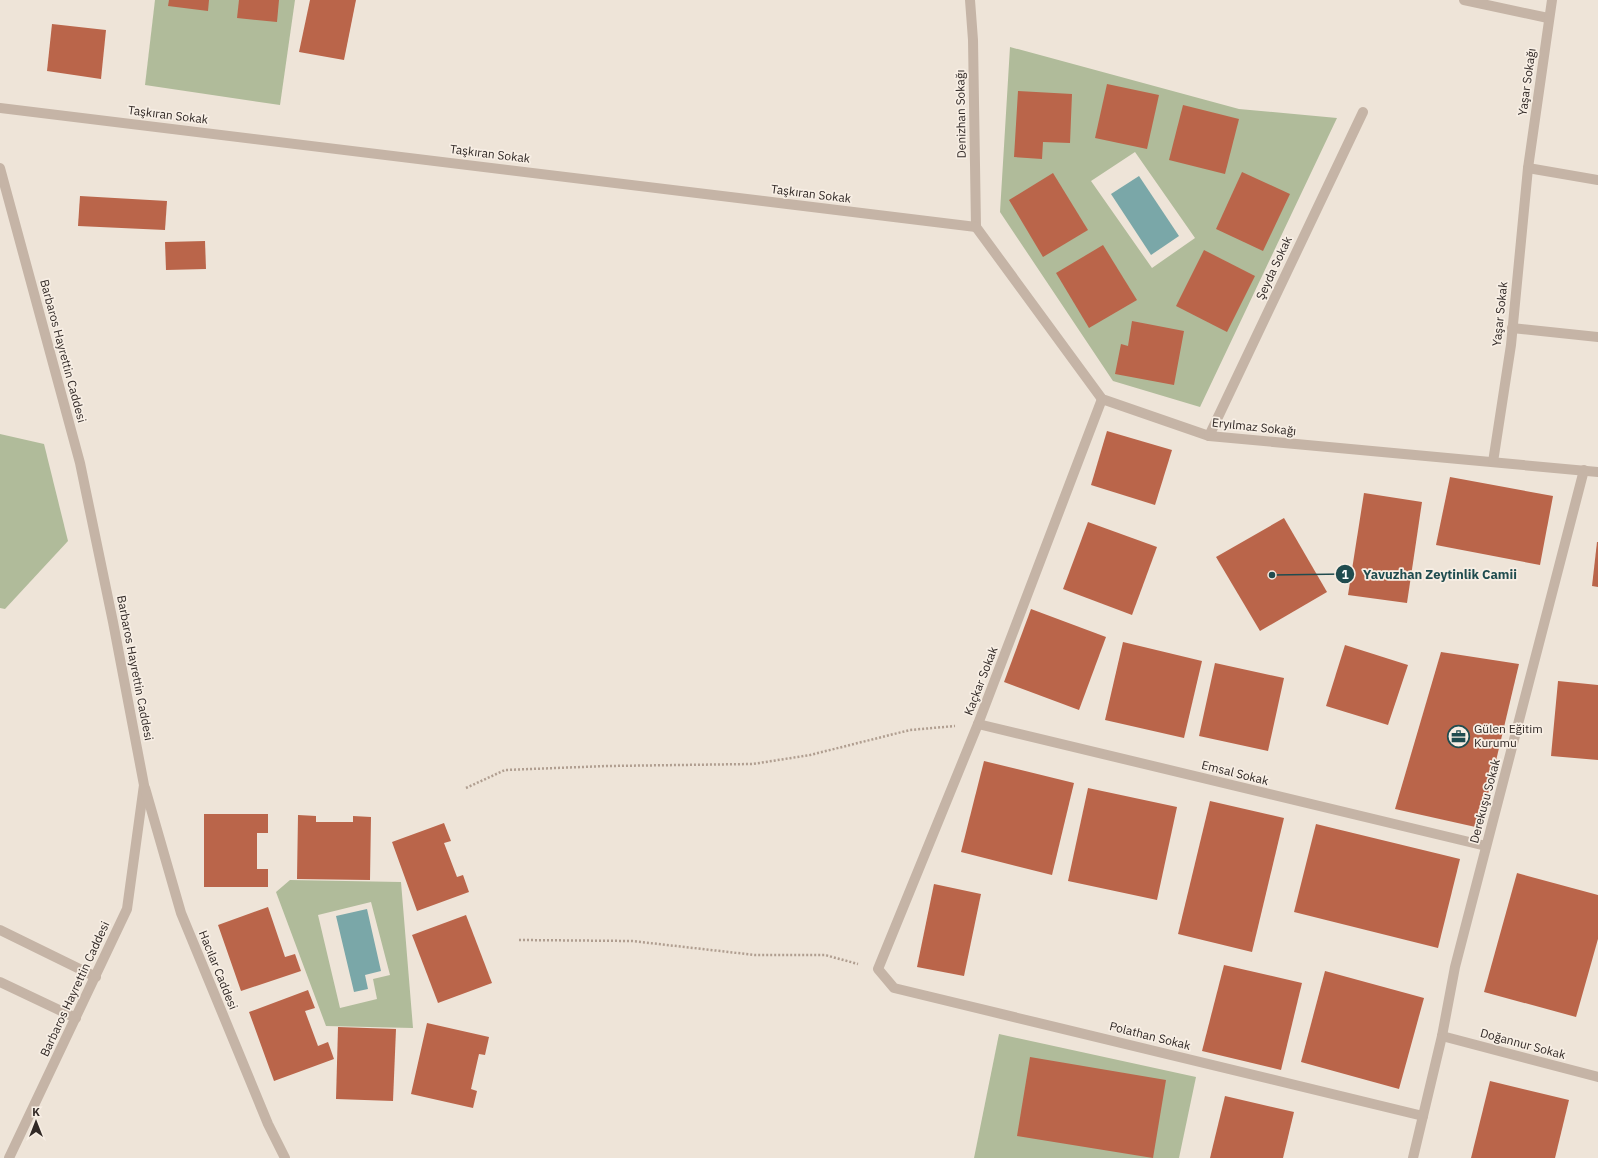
<svg xmlns="http://www.w3.org/2000/svg" width="1598" height="1158" viewBox="0 0 1598 1158" font-family="'IBM Plex Sans',sans-serif">
<rect width="100%" height="100%" fill="#eee4d8"/>
<g fill="#b0bb9a" fill-rule="evenodd">
<polygon points="155,0 295,0 280,105 145,85"/>
<path d="M1010,47L1239,109L1337,118L1200,407L1113,381L1000,212ZM1135,152L1195,238L1152,268L1091,181Z"/>
<polygon points="0,434 44,444 68,541 5,609 0,608"/>
<path d="M290,880L401,882L413,1028L326,1026L276,892ZM371,902L390,975L373,979L377,999L340,1008L318,915Z"/>
<polygon points="999,1034 1196,1077 1179,1158 974,1158"/>
</g>
<g fill="#7aa7a8">
<polygon points="1139,176 1179,236 1151,255 1111,194"/>
<polygon points="367,909 381,971 365,975 368,989 354,992 336,916"/>
</g>
<g fill="#ba654a">
<polygon points="169,0 209,0 208,11 168,6"/>
<polygon points="239,0 279,0 277,22 237,18"/>
<polygon points="310,0 356,0 344,60 299,52"/>
<polygon points="52,24 106,30 101,79 47,71"/>
<polygon points="1107,84 1159,95 1147,149 1095,138"/>
<polygon points="1018,91 1072,94 1070,143 1043,142 1042,159 1014,157"/>
<polygon points="1183,105 1239,119 1225,174 1169,160"/>
<polygon points="1242,172 1290,194 1263,251 1216,229"/>
<polygon points="1053,173 1088,230 1043,257 1009,200"/>
<polygon points="80,196 167,201 165,230 78,226"/>
<polygon points="205,241 206,269 166,270 165,242"/>
<polygon points="1103,245 1137,300 1089,328 1056,273"/>
<polygon points="1204,250 1255,276 1227,332 1176,306"/>
<polygon points="1132,321 1184,331 1174,385 1115,374 1121,344 1128,346"/>
<polygon points="1107,431 1172,450 1155,505 1091,485"/>
<polygon points="1450,477 1553,496 1540,565 1436,545"/>
<polygon points="1364,493 1422,502 1407,603 1348,595"/>
<polygon points="1284,518 1327,592 1260,631 1216,557"/>
<polygon points="1088,522 1157,547 1132,615 1063,589"/>
<polygon points="1597,542 1598,542 1598,587 1592,586"/>
<polygon points="1031,609 1106,637 1079,710 1004,682"/>
<polygon points="1123,642 1202,661 1184,738 1105,720"/>
<polygon points="1345,645 1408,665 1388,725 1326,706"/>
<polygon points="1441,652 1519,664 1480,828 1395,809"/>
<polygon points="1215,663 1284,678 1268,751 1199,736"/>
<polygon points="1558,681 1598,685 1598,760 1551,756"/>
<polygon points="984,761 1074,783 1052,875 961,852"/>
<polygon points="1088,788 1177,807 1157,900 1068,881"/>
<polygon points="1210,801 1284,818 1252,952 1178,934"/>
<polygon points="204,814 268,814 268,833 257,833 257,869 268,869 268,887 204,887"/>
<polygon points="298,815 316,816 316,822 353,822 353,816 371,817 370,880 297,879"/>
<polygon points="444,823 451,841 444,843 457,877 463,875 469,892 417,911 392,842"/>
<polygon points="1316,824 1460,859 1438,948 1294,912"/>
<polygon points="1517,873 1598,895 1598,939 1576,1017 1484,992"/>
<polygon points="934,884 981,894 964,976 917,967"/>
<polygon points="268,907 285,957 295,954 301,971 241,991 218,925"/>
<polygon points="466,915 492,983 438,1003 412,935"/>
<polygon points="1224,965 1302,983 1281,1070 1202,1051"/>
<polygon points="1325,971 1424,998 1399,1089 1301,1062"/>
<polygon points="308,990 315,1008 305,1011 318,1046 328,1042 334,1059 274,1081 249,1012"/>
<polygon points="427,1023 489,1037 485,1055 479,1054 471,1089 477,1091 473,1108 411,1094"/>
<polygon points="338,1027 396,1029 393,1101 336,1099"/>
<polygon points="1030,1057 1166,1080 1153,1158 1017,1136"/>
<polygon points="1490,1081 1569,1100 1555,1158 1471,1158"/>
<polygon points="1225,1096 1294,1112 1283,1158 1210,1158"/>
</g>
<g fill="none" stroke-linecap="round" stroke-linejoin="round">
<g stroke="#b09e90" stroke-width="2.5" stroke-dasharray="2 2" stroke-linecap="butt">
<polyline points="466,788 505,770 607,766 753,764 810,755 910,730 955,726"/>
<polyline points="519,940 632,941 755,955 825,955 858,964"/>
</g>
<g stroke="#c5b4a6" stroke-width="10">
<polyline points="0,930 96,977"/>
<polyline points="0,982 76,1018"/>
</g>
<g stroke="#c5b4a6" stroke-width="10">
<polyline points="970,0 973,40 976,227"/>
<polyline points="1464,0 1548,18"/>
<polyline points="0,108 976,227"/>
<polyline points="1528,168 1598,180"/>
<polyline points="976,227 1102,399 1209,436 1598,472"/>
<polyline points="1512,328 1598,337"/>
<polyline points="1102,399 978,724 878,969 894,988 1423,1116"/>
<polyline points="1209,436 1363,112"/>
<polyline points="1493,462 1511,345 1528,168 1552,0"/>
<polyline points="978,724 1486,846"/>
<polyline points="1442,1036 1598,1077"/>
<polyline points="1413,1158 1442,1036 1455,967 1584,470"/>
</g>
<g stroke="#c5b4a6" stroke-width="10">
<polyline points="0,168 80,463 113,622 144,785 127,909 9,1158"/>
<polyline points="145,788 181,913 268,1124 285,1158"/>
</g>
</g>
<defs>
<symbol id="office-ring" viewBox="-11 -11 22 22"><circle r="9.5" fill="#f7eee4" stroke="#204c4f" stroke-width="1.5"/><path d="M-6-3h4V-5.5h4V-3h4V5H-6ZM-1-4.5V-3h2v-1.5ZM-6 0V1H6V0Z" fill="#204c4f"/></symbol>
</defs>
<g fill-rule="evenodd">
<use href="#office-ring" x="1446" y="724" width="25" height="25"/>
</g>
<g text-anchor="middle" stroke-width="3.5" stroke-linejoin="round" paint-order="stroke">
<g font-size="12" fill="#312926" stroke="#f7eee4">
<text transform="translate(1527 82) rotate(-82)" y="4">Yaşar Sokağı</text>
<text transform="translate(961 114) rotate(-91)" y="4">Denizhan Sokağı</text>
<text transform="translate(168 115) rotate(7)" y="4">Taşkıran Sokak</text>
<text transform="translate(490 154) rotate(7)" y="4">Taşkıran Sokak</text>
<text transform="translate(811 194) rotate(7)" y="4">Taşkıran Sokak</text>
<text transform="translate(1274 268) rotate(-65)" y="4">Şeyda Sokak</text>
<text transform="translate(1500 314) rotate(-84)" y="4">Yaşar Sokak</text>
<text transform="translate(63 351) rotate(75)" y="4">Barbaros Hayrettin Caddesi</text>
<text transform="translate(1254 427) rotate(6)" y="4">Eryılmaz Sokağı</text>
<text transform="translate(135 668) rotate(79)" y="4">Barbaros Hayrettin Caddesi</text>
<text transform="translate(981 681) rotate(-69)" y="4">Kaçkar Sokak</text>
<text transform="translate(1235 773) rotate(14)" y="4">Emsal Sokak</text>
<text transform="translate(1485 801) rotate(-75)" y="4">Derekuşu Sokak</text>
<text transform="translate(218 970) rotate(68)" y="4">Hacılar Caddesi</text>
<text transform="translate(75 989) rotate(-65)" y="4">Barbaros Hayrettin Caddesi</text>
<text transform="translate(1150 1036) rotate(14)" y="4">Polathan Sokak</text>
<text transform="translate(1523 1044) rotate(15)" y="4">Doğannur Sokak</text>
</g>
<g font-size="12" fill="#312926" stroke="#f7eee4" text-anchor="start">
<text x="1474" y="733">Gülen Eği̇ti̇m<tspan x="1474" dy="14">Kurumu</tspan></text>
</g>
</g>
<path fill="none" stroke="#204c4f" stroke-width="1.5" d="M1272 575L1345 574"/>
<g fill="#204c4f" stroke="#f7eee4" stroke-width="1.5">
<circle cx="1272" cy="575" r="4"/>
<circle cx="1345" cy="574" r="10"/>
</g>
<g font-size="12" text-anchor="middle" font-weight="bold" fill="#fff">
<text x="1345" y="579">1</text>
</g>
<g font-size="13" text-anchor="middle" font-weight="bold" fill="#204c4f" stroke="#f7eee4" stroke-width="3.5" stroke-linejoin="round" paint-order="stroke">
<text x="1440" y="579">Yavuzhan Zeytinlik Camii</text>
</g>
<g transform="translate(36 1122)" stroke="#f7eee4" stroke-width="3" paint-order="stroke">
<path d="M0-3L7 15L0 10L-7 15Z" fill="#312926"/>
<text y="-6" font-size="11" font-weight="bold" text-anchor="middle" fill="#312926">K</text>
</g>
</svg>
